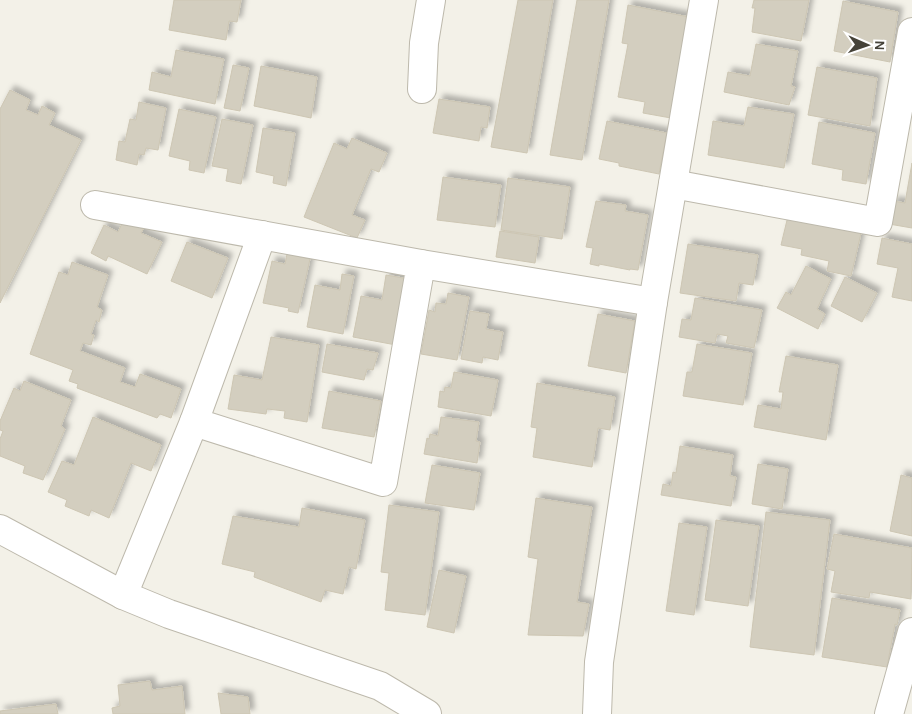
<svg xmlns="http://www.w3.org/2000/svg" width="912" height="714" viewBox="0 0 912 714" font-family="Karla,sans-serif">
<defs>
<filter id="shadow"><feDropShadow dx="4.5" dy="-4.5" stdDeviation="2.5" flood-color="#0004"/></filter>
</defs>
<rect width="100%" height="100%" fill="#f3f1e8"/>
<g fill="#d3cebf" stroke="#cdc6b3" filter="url(#shadow)">
<polygon points="174,0 241,0 237,22 229,21 226,40 169,30"/>
<polygon points="518,0 553,0 527,153 491,147"/>
<polygon points="577,0 609,0 582,160 550,155"/>
<polygon points="754,0 809,0 801,41 752,32 755,8 752,8"/>
<polygon points="843,1 898,12 890,62 834,51"/>
<polygon points="628,5 689,17 671,118 643,113 645,102 618,97 628,44 622,43"/>
<polygon points="756,44 798,51 791,86 795,87 789,105 724,92 728,72 750,76"/>
<polygon points="176,50 224,59 215,104 149,90 152,72 171,77"/>
<polygon points="233,65 249,68 240,111 224,108"/>
<polygon points="261,66 317,77 311,118 254,106"/>
<polygon points="817,67 877,78 870,126 808,115"/>
<polygon points="10,90 30,100 26,110 38,115 42,106 55,113 49,125 81,140 0,303 0,109"/>
<polygon points="439,99 490,107 487,128 481,127 479,141 433,133"/>
<polygon points="139,102 166,108 158,150 146,148 144,155 139,154 137,165 116,160 119,141 125,142 130,119 136,120"/>
<polygon points="748,107 794,114 784,168 708,155 713,121 744,126"/>
<polygon points="179,109 216,117 204,173 189,170 190,161 169,156"/>
<polygon points="222,119 253,125 241,184 226,181 228,169 212,166"/>
<polygon points="607,121 667,133 659,174 619,166 619,163 599,159"/>
<polygon points="819,122 875,133 866,184 842,180 843,170 812,164"/>
<polygon points="263,128 295,133 286,186 273,183 274,176 256,172"/>
<polygon points="352,138 387,153 379,172 371,169 352,215 365,220 357,238 304,217 334,143 347,149"/>
<polygon points="912,163 912,228 889,224 893,201 905,203"/>
<polygon points="443,177 501,185 495,227 437,220"/>
<polygon points="508,178 570,187 562,239 501,230"/>
<polygon points="596,201 626,205 625,211 648,215 638,270 630,269 630,270 599,264 599,266 590,264 593,248 586,247"/>
<polygon points="788,216 862,229 851,276 827,271 829,261 801,255 802,249 781,245"/>
<polygon points="124,219 144,228 141,233 162,242 147,274 108,256 106,261 91,253 104,225 118,232"/>
<polygon points="500,231 539,237 535,263 496,257"/>
<polygon points="882,238 912,244 912,301 892,297 898,268 877,264"/>
<polygon points="187,242 228,258 212,298 171,281"/>
<polygon points="688,244 758,255 753,285 739,283 736,301 680,293"/>
<polygon points="287,254 310,259 298,313 288,311 289,308 263,303 272,261 285,264"/>
<polygon points="72,262 108,275 97,307 102,310 99,322 96,320 91,334 94,335 91,345 83,343 80,351 125,368 120,382 135,387 140,374 181,389 171,418 160,414 157,418 77,388 78,384 69,381 73,370 30,354 59,272 68,275"/>
<polygon points="806,266 831,279 817,309 825,314 818,329 777,308 786,292 791,295"/>
<polygon points="342,274 354,276 343,334 307,327 315,285 340,290"/>
<polygon points="386,275 409,279 396,345 353,337 361,296 382,300"/>
<polygon points="845,277 877,293 862,322 831,306"/>
<polygon points="448,293 469,297 457,360 421,354 429,310 435,312 436,303 446,304"/>
<polygon points="695,298 762,310 754,348 726,343 728,336 717,334 715,343 679,337 682,319 691,320"/>
<polygon points="470,311 489,314 486,329 503,332 498,360 483,357 482,363 461,359"/>
<polygon points="598,314 635,321 626,373 588,366"/>
<polygon points="271,337 319,345 307,422 284,418 285,411 267,409 266,414 228,409 234,375 262,380"/>
<polygon points="327,344 378,353 373,370 367,369 364,380 322,372"/>
<polygon points="697,344 752,353 743,405 683,396 687,372 692,372"/>
<polygon points="786,356 838,365 826,440 754,427 758,405 781,409 783,392 779,392"/>
<polygon points="454,372 498,380 491,416 438,407 440,391 444,392 445,387 451,388"/>
<polygon points="24,381 71,400 61,426 65,429 43,480 23,473 25,466 0,456 0,439 3,431 0,430 0,421 14,388 20,391"/>
<polygon points="537,383 615,397 610,430 598,428 592,467 533,457 537,428 531,427"/>
<polygon points="329,391 381,401 374,437 322,428"/>
<polygon points="93,417 161,445 151,471 131,463 109,518 91,510 89,516 65,506 67,500 48,492 62,461 74,465"/>
<polygon points="441,417 479,422 476,441 480,442 477,463 424,454 427,438 429,439 430,434 438,436"/>
<polygon points="680,446 733,455 730,476 736,477 731,506 661,495 663,484 671,486 673,472 676,473"/>
<polygon points="758,464 788,469 782,509 752,504"/>
<polygon points="432,465 480,473 474,510 425,503"/>
<polygon points="901,475 912,478 912,536 890,531"/>
<polygon points="536,498 592,507 577,602 589,604 583,636 528,635 538,559 528,557"/>
<polygon points="389,505 439,512 425,615 385,610 389,573 381,572"/>
<polygon points="302,508 365,520 356,569 349,567 343,594 325,590 321,602 254,577 255,572 222,564 233,516 299,527"/>
<polygon points="766,512 830,520 814,655 750,647"/>
<polygon points="716,520 759,526 748,606 705,600"/>
<polygon points="679,523 707,527 694,615 666,611"/>
<polygon points="834,534 912,548 911,599 870,592 869,598 831,592 835,571 827,569"/>
<polygon points="439,570 466,576 454,633 427,627"/>
<polygon points="832,598 900,610 897,625 895,624 887,667 822,657"/>
<polygon points="150,681 152,690 182,686 185,714 113,714 112,708 120,706 118,685"/>
<polygon points="218,693 248,697 250,714 221,714"/>
<polygon points="56,704 58,714 0,714 0,711"/>
</g>
<g fill="none" stroke-linecap="round" stroke-linejoin="round">
<defs>
<g id="minor">
<polyline points="422,89 424,43 431,0"/>
<polyline points="673,184 878,222 912,32"/>
<polyline points="95,205 421,264 383,482 194,422"/>
<polyline points="421,264 653,302"/>
<polyline points="0,529 123,595 169,614 380,686 427,714"/>
<polyline points="123,595 194,422 262,235"/>
<polyline points="597,714 599,662 653,302 704,0"/>
<polyline points="889,714 912,632"/>
</g>
</defs>
<use href="#minor" stroke="#bdb9ac" stroke-width="30"/>
<use href="#minor" stroke="#fff" stroke-width="28"/>
</g>
<g transform="translate(867 45) rotate(92)" stroke="#ffffff" stroke-width="4" paint-order="stroke">
<path d="M0-4L9 19L0 12L-9 19Z" fill="#454238"/>
<text y="-8" font-size="14" font-weight="bold" text-anchor="middle" fill="#454238">N</text>
</g>
</svg>
